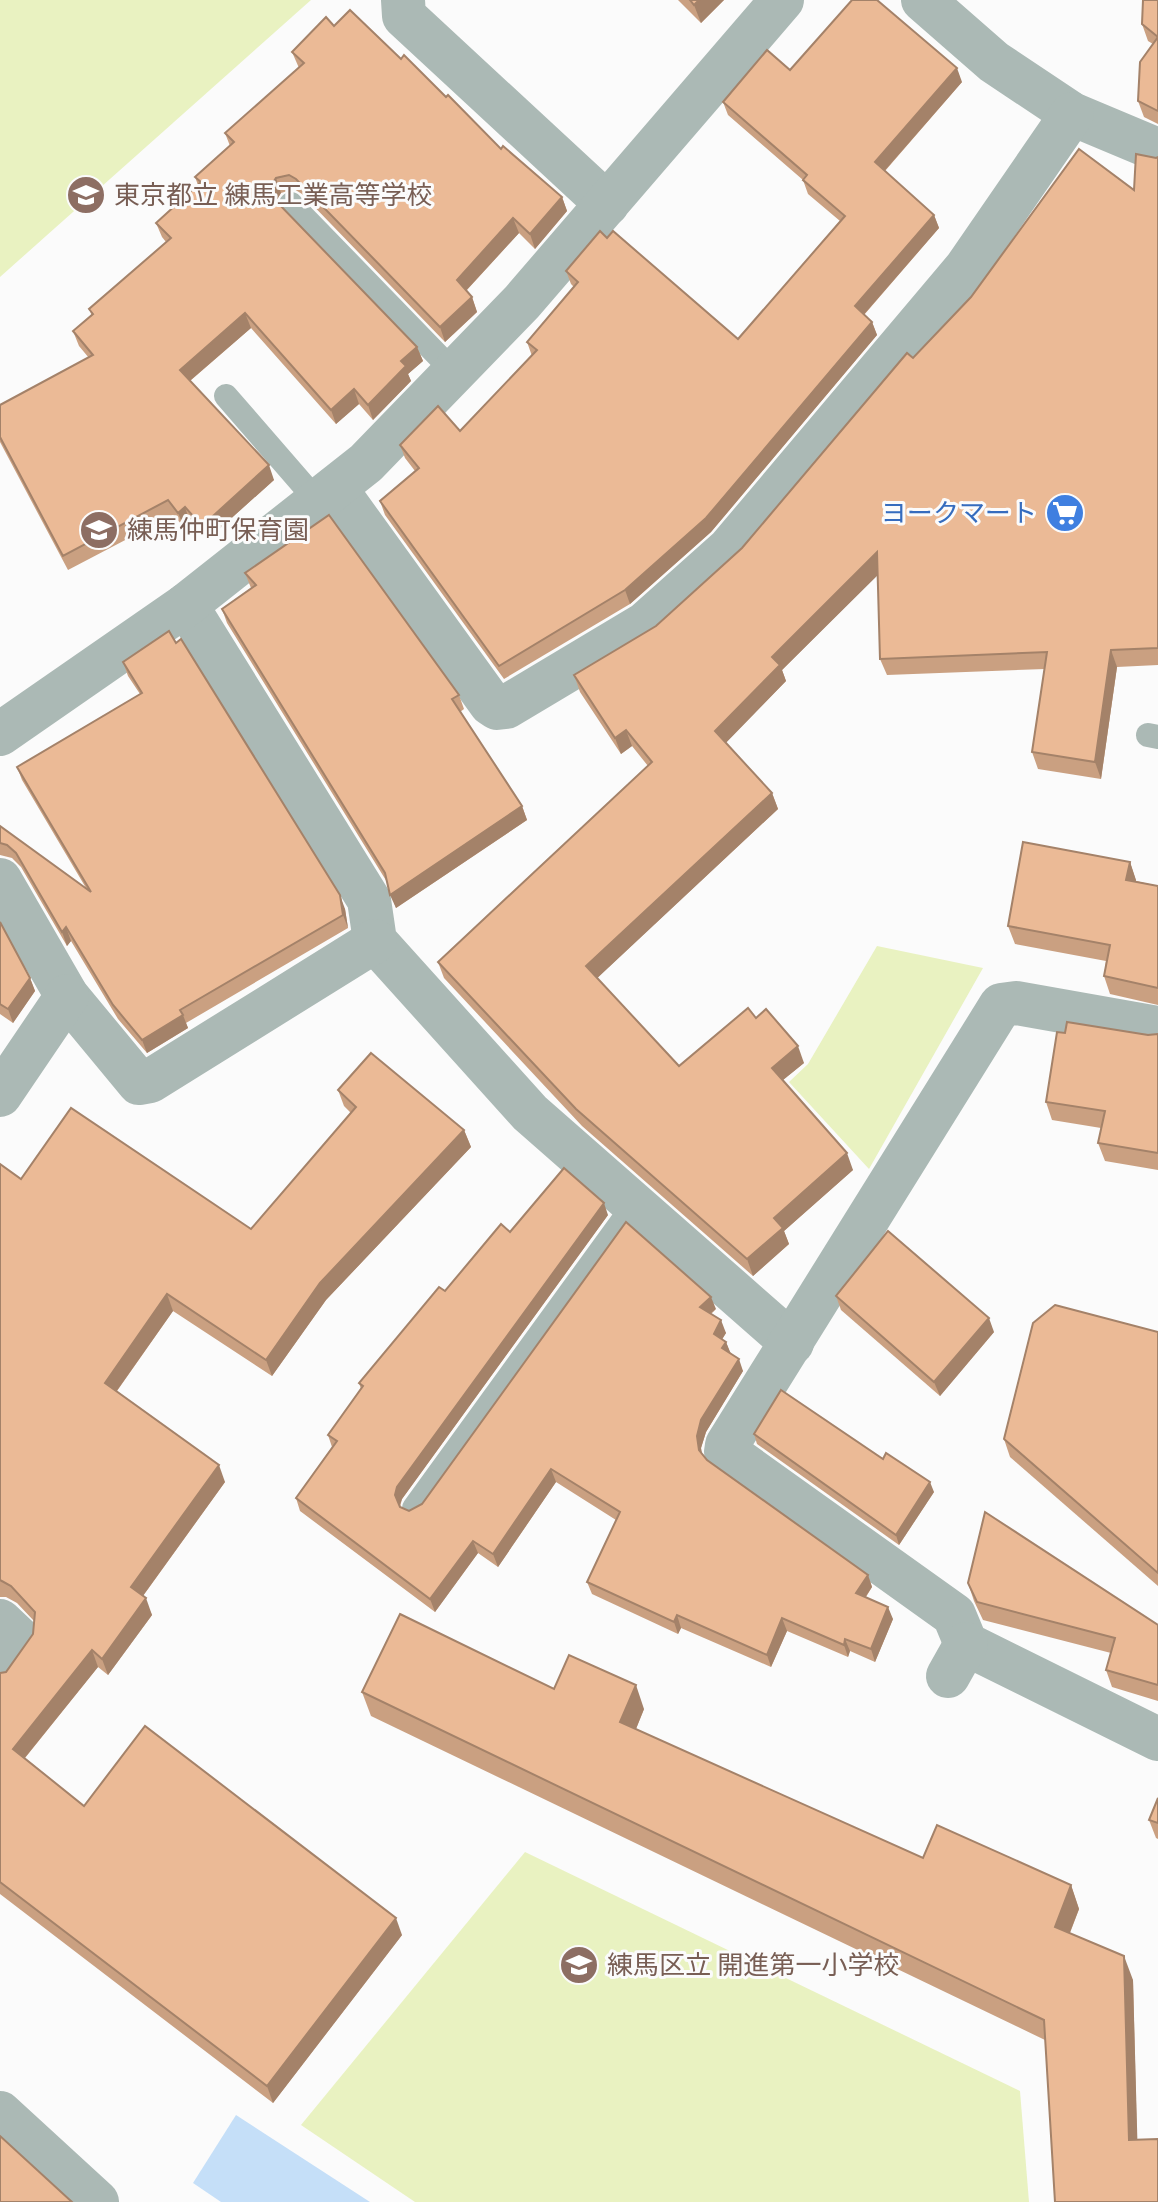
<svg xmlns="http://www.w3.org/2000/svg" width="1158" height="2202" viewBox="0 0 1158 2202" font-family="'Golos Text','Noto Sans JP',sans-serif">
<rect width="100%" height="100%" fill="#fbfbfb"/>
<g fill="#e9f2c1">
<polygon points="0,0 311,0 0,277"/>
<polygon points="877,946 983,968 869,1169 789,1082 808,1064"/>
<polygon points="525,1852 1020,2091 1029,2202 415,2202 301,2125"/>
</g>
<polygon fill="#c5dff8" points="236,2115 370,2202 221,2202 193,2183"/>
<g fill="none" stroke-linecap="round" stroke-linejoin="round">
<g stroke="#abb9b5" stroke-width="24">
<polyline points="291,204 454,372"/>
<polyline points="226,396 318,502"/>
<polyline points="1148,735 1158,737"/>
<polyline points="414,1508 634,1205"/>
</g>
<g stroke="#abb9b5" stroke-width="44">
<polyline points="403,0 404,16 607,204"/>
<polyline points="923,0 994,62 1072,114 1158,150"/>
<polyline points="335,488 491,704 497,708 506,707 645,624 729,549 966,268 1072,114"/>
<polyline points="186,605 369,900 375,941 530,1113 792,1343"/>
<polyline points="0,734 186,605 366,463 522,302 782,0"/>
<polyline points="0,880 67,996 139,1083 150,1081 375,941"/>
<polyline points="1158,1028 1016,1003 1001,1005 727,1445 726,1452 954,1615 966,1644 1158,1739"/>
<polyline points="0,1095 67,996"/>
<polyline points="0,1621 18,1638 0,1667"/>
<polyline points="948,1676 966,1644"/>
<polyline points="0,2113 97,2202"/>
</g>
</g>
<g fill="#caa081">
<polygon points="678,0 724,0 701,23"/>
<polygon points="1158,0 1158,124 1144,117 1138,101 1153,44 1148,41 1142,24"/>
<polygon points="334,26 401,59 446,97 501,149 562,197 567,211 535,249 519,233 466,291 472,297 477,312 445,342 302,194 294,189 281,193 276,201 417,347 423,361 408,374 411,381 373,420 359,404 336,424 251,328 190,381 274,480 207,540 190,522 184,527 173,515 68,570 0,442 0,405 89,358 79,346 73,331 92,316 89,309 166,242 162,237 156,223 198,185 195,177 230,146 225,133 299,68 292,52"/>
<polygon points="790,70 962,82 885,171 934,215 939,228 864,315 872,322 877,335 711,532 630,604 504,679 385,515 380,501 415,471 405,458 400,445 460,431 532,356 527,342 574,287 571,284 566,271 738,339 840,221 808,194 803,180 728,115 723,102"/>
<polygon points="1158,157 1158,665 1117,667 1101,779 1038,769 1032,752 1045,669 887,675 880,659 878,574 782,670 786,681 725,743 772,793 778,809 597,978 679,1066 756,1018 804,1063 783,1080 853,1170 784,1231 789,1244 753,1276 582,1126 444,978 438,962 648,766 632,746 621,754 580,692 574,675 656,626 742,548 913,358 1134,190 1156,158"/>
<polygon points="245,573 459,695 464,709 460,712 522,806 527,820 396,908 387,882 227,623 222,609 251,588"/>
<polygon points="123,662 345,909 348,928 186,1023 188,1028 147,1053 118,1019 71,941 67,946 21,867 12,858 0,855 0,826 86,888 22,780 17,767 140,694 128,676"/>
<polygon points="1130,862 1136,881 1158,886 1158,1005 1110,994 1104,976 1106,961 1015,944 1008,926"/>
<polygon points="0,922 30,978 35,991 13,1023 0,1014"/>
<polygon points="1065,1033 1158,1034 1158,1170 1105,1161 1098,1143 1101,1128 1052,1120 1046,1102"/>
<polygon points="338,1090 464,1130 471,1147 326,1300 272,1376 173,1311 117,1391 225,1482 143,1596 152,1615 108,1675 98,1667 25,1758 84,1806 402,1935 273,2103 0,1894 0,1673 6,1672 33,1634 34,1621 17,1603 6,1597 0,1597 0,1164 21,1179 251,1229 351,1113 344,1106"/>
<polygon points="608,1215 402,1499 400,1507 409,1511 422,1504 716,1309 711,1314 726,1333 722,1339 726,1342 730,1353 743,1371 706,1432 701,1448 702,1454 707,1460 868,1575 872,1587 866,1597 893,1619 875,1662 850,1651 848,1657 787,1631 771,1667 681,1628 678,1634 592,1594 587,1582 616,1520 556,1482 498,1567 478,1553 435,1612 300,1511 296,1498 332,1447 328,1435 361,1389 359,1383 445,1291 510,1232"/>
<polygon points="836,1296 994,1332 940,1396 841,1310"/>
<polygon points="1158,1332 1158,1586 1010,1457 1004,1439"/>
<polygon points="754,1434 934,1492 899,1545 757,1444"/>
<polygon points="968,1583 1158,1625 1158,1701 1112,1687 1106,1670 1111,1653 983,1620 974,1601"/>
<polygon points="554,1689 644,1709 636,1729 923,1858 1071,1885 1079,1909 1070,1933 1133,1980 1137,2140 1158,2202 1045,2040 371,1716 362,1692"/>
<polygon points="1158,1798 1158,1839 1156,1838 1149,1820"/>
</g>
<g fill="#a48269">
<polygon points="699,0 724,0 701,23 694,5"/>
<polygon points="957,68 962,82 880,176 875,162"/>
<polygon points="276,178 281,193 276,201 280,214 271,186"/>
<polygon points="562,197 567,211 535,249 530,234"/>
<polygon points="934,215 939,228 860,319 855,306"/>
<polygon points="513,218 519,233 462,295 457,280"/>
<polygon points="472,297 477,312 445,342 440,327"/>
<polygon points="245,313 251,328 185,385 180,370"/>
<polygon points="872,322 877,335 711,532 630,604 625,590"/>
<polygon points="417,347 423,361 408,374 411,381 373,420 368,405 401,361"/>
<polygon points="354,389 359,404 336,424 331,410"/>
<polygon points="269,465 274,480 207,540 202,526"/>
<polygon points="185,507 190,522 184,527 178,513"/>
<polygon points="877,552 884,569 782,670 786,681 721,748 715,731 772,657"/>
<polygon points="1111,650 1117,667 1101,779 1095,762"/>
<polygon points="626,730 632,746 621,754 615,738"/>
<polygon points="772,793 778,809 592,983 586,966"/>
<polygon points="522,806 527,820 396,908 390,895"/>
<polygon points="1130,862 1136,880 1132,897 1126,880"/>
<polygon points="340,895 345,909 348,928 343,915"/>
<polygon points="66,927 71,941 67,946 62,932"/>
<polygon points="30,978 35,991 13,1023 8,1009"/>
<polygon points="183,1015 188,1028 147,1053 142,1040"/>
<polygon points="798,1046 804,1063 778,1084 772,1068"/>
<polygon points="464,1130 471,1147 326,1300 272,1376 266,1360 320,1283"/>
<polygon points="847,1153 853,1170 784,1231 789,1244 753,1276 747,1259 774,1218"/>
<polygon points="604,1203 608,1215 402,1499 399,1507 395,1495 397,1487"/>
<polygon points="167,1294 173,1311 111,1399 105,1383"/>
<polygon points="711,1297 716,1309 704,1319 700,1307"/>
<polygon points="989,1318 994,1332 940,1396 934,1382"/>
<polygon points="721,1320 726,1333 718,1346 714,1334"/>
<polygon points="726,1342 731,1354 722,1348"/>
<polygon points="739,1359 743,1371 706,1432 701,1448 703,1463 699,1450 697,1436 701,1420"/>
<polygon points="219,1465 225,1482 137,1604 131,1587"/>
<polygon points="551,1469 556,1482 498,1567 493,1554"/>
<polygon points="930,1482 934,1492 899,1545 896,1535"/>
<polygon points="473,1541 478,1553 435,1612 430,1599"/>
<polygon points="868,1575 872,1587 860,1605 856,1593"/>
<polygon points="146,1598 152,1615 108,1675 102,1659"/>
<polygon points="888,1607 893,1619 875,1662 871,1649"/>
<polygon points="677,1615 681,1628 678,1634 674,1622"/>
<polygon points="782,1618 787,1631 771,1667 767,1655"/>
<polygon points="845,1639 850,1651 848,1657 844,1645"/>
<polygon points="92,1650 98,1667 19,1765 13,1749"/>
<polygon points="636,1685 644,1709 629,1746 620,1722"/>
<polygon points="1071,1885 1079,1909 1063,1950 1055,1927"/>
<polygon points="396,1918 402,1935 273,2103 267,2086"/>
<polygon points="1124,1956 1133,1980 1138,2163 1129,2140"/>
</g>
<g fill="#ebba96" stroke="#a48269" stroke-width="2">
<polygon points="690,0 699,0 694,5"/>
<polygon points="852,0 877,0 957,68 875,162 934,215 855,306 872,322 706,518 625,590 499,666 380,501 419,468 400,445 438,406 460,431 537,350 527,342 578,282 566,271 600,231 607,238 613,231 738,339 845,216 803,180 807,175 723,102 767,50 790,70"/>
<polygon points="1143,0 1158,0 1158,37 1142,24"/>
<polygon points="350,10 401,59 404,55 446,97 448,95 501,149 503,146 562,197 530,234 513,218 457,280 472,297 440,327 296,179 289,175 276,178 271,186 275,200 417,347 401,361 406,366 368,405 354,389 331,410 245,313 180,370 269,465 202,526 185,507 178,513 168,500 63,556 0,437 0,405 93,355 73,331 93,314 89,309 171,238 156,223 201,182 195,177 234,142 225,133 304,63 292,52 326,17 334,26"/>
<polygon points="1158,37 1158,111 1138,101 1140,62"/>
<polygon points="1079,149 1134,190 1136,154 1156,158 1158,157 1158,648 1111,650 1095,762 1032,752 1047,652 880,659 877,552 772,657 780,665 715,731 772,793 586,966 679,1066 748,1008 756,1018 766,1009 798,1046 772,1068 847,1153 774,1218 783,1228 747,1259 576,1109 438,962 652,762 626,730 615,738 574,675 656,626 742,548 907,353 913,358 971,297"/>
<polygon points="329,515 459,695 452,699 522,806 390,895 385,873 222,609 256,585 245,573"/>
<polygon points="169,631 176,643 181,639 340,895 343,915 180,1010 183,1015 142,1040 113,1005 66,927 62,932 16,853 7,845 0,843 0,826 91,892 17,767 142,693 123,662"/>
<polygon points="1023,842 1130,862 1126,880 1158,886 1158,988 1104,976 1110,945 1008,926"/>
<polygon points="0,922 30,978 8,1009 0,1004"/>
<polygon points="1067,1022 1148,1035 1158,1034 1158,1153 1098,1143 1105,1111 1046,1102 1057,1032 1065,1033"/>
<polygon points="371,1053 464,1130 320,1283 266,1360 167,1294 105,1383 219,1465 131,1587 146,1598 102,1659 92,1650 13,1749 84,1806 145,1726 396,1918 267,2086 0,1882 0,1673 6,1672 33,1634 35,1612 11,1586 0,1580 0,1164 21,1179 71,1108 251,1229 356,1107 338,1090"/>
<polygon points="564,1168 604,1203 397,1487 395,1495 400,1507 409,1511 422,1504 626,1222 711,1297 700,1307 721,1320 714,1334 726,1342 722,1348 739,1359 701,1420 697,1436 699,1450 707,1460 868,1575 856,1593 888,1607 871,1649 845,1639 844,1645 782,1618 767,1655 677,1615 674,1622 587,1582 620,1512 551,1469 493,1554 473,1541 430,1599 296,1498 337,1441 328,1435 363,1386 359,1383 439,1287 445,1291 501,1224 510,1232"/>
<polygon points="888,1231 989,1318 934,1382 836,1296"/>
<polygon points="1055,1305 1158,1332 1158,1573 1004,1439 1033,1323"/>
<polygon points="781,1390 883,1459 886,1453 930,1482 896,1535 754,1434"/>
<polygon points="985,1512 1158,1625 1158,1685 1106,1670 1115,1638 977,1602 968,1583"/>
<polygon points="400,1614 554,1689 569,1655 636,1685 620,1722 923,1858 937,1825 1071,1885 1055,1927 1124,1956 1129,2140 1158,2139 1158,2202 1055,2202 1044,2020 362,1692"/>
<polygon points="1158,1798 1158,1823 1149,1820"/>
<polygon points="0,2136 72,2202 0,2202"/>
</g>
<defs>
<symbol id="school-disc" viewBox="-11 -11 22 22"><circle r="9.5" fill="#8d6e63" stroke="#fbfbfb"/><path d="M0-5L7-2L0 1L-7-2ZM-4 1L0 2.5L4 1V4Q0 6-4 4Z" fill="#fff"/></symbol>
<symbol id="supermarket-disc" viewBox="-11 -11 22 22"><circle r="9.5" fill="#3f7fe0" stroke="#fbfbfb"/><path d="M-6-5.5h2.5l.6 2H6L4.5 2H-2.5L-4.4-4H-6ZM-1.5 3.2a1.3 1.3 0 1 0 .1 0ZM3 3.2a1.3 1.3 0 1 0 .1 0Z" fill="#fff"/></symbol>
</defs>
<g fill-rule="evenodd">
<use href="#school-disc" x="64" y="173" width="44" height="44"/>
<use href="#supermarket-disc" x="1043" y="491" width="44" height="44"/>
<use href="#school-disc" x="77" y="508" width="44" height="44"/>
<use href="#school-disc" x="557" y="1943" width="44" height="44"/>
</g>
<g text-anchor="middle" stroke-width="6" stroke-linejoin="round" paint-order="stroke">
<g font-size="26" fill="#785e54" stroke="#fbfbfb" text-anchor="start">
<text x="114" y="204">東京都立 練馬工業高等学校</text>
<text x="127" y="539">練馬仲町保育園</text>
<text x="607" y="1974">練馬区立 開進第一小学校</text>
</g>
<g font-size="26" fill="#366cbe" stroke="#fbfbfb" text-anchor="end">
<text x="1037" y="522">ヨークマート</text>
</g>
</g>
</svg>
